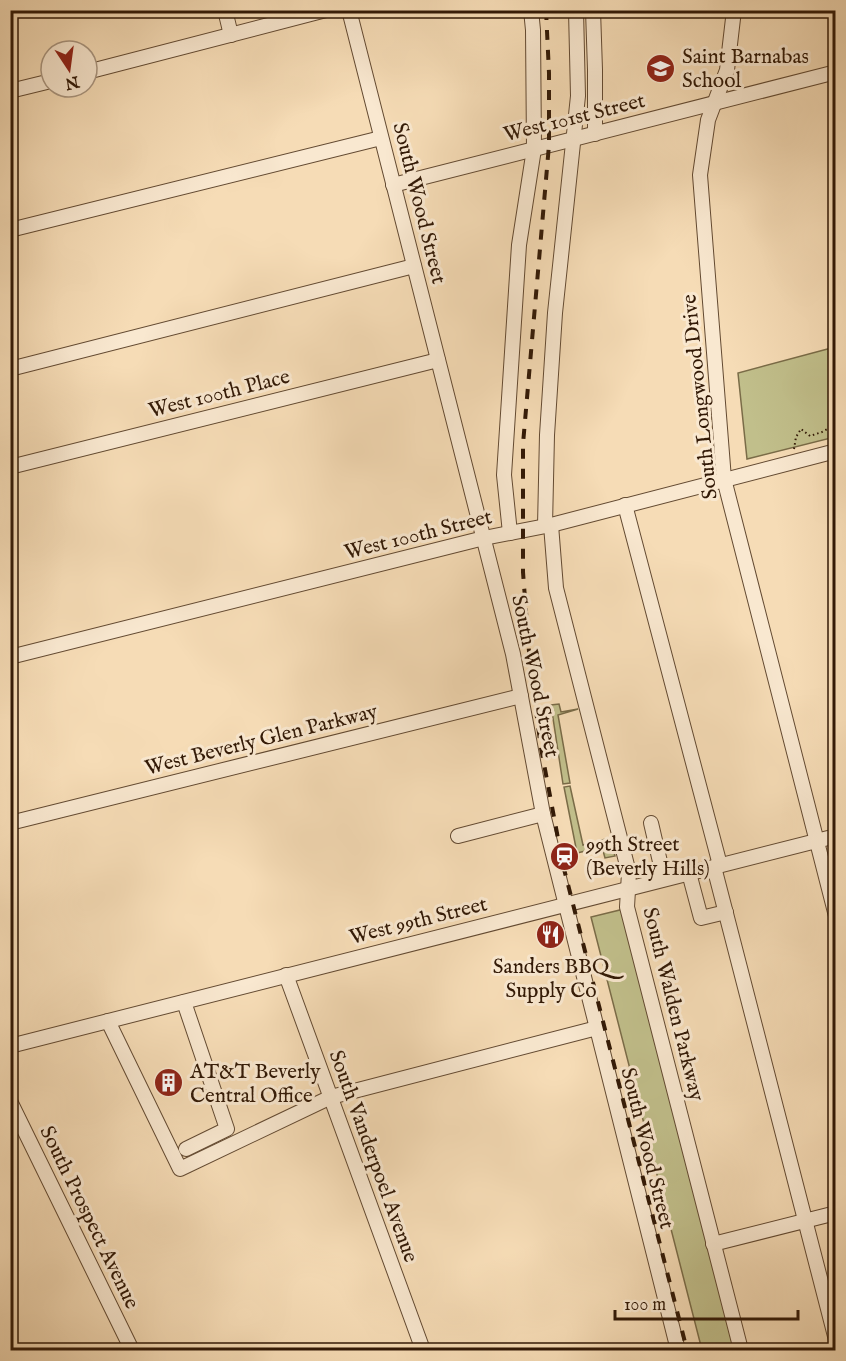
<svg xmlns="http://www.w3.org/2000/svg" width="846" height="1361" viewBox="0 0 846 1361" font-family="'IM FELL English',serif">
<rect width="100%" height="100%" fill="#f6dcb6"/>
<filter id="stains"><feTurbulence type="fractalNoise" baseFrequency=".00333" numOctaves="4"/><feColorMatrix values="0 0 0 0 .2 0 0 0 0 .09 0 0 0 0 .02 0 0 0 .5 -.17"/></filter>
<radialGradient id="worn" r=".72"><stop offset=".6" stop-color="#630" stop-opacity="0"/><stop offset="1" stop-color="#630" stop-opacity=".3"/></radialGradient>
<g fill="#c1bf8b" stroke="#7a6c48" stroke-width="1.5">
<polygon points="835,347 835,437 747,459 738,373"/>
<polygon points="559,704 561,712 578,709 558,715 570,783 563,784 551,705"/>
<polygon points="570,786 583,845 610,838 615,856 605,858 602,847 577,853 564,787"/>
<polygon points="624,909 734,1350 702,1350 591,917"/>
</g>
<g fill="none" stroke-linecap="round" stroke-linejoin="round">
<defs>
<g id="minor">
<polyline points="225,10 231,35"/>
<polyline points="349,10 513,654 543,814 678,1350"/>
<polyline points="593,10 595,70 595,134"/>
<polyline points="734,10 727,70 708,120 700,175 724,479 836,916"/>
<polyline points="87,72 326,10"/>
<polyline points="10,91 51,81"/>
<polyline points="393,185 836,72"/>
<polyline points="10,230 381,138"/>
<polyline points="10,369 414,266"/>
<polyline points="10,467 438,360"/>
<polyline points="625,505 720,865"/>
<polyline points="551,525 556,588 629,873 627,907 741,1350"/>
<polyline points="545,526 547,435 555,313 578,96 576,10"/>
<polyline points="510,533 504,475 519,245 534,149 533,30 531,10"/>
<polyline points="10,657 484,538 551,525 836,451"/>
<polyline points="10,823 521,696"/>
<polyline points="651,823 664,879"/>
<polyline points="458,836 543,814"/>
<polyline points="714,867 836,1340"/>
<polyline points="689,873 701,918 726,912"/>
<polyline points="286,975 423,1350"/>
<polyline points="184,1002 227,1129 186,1149"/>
<polyline points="108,1021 180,1169 331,1097 597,1028"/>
<polyline points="10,1046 836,836"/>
<polyline points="10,1101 132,1350"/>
<polyline points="713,1244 836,1213"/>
</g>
</defs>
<use href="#minor" stroke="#634a32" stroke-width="16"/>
<polyline stroke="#321906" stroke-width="2" stroke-dasharray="1.5 3" stroke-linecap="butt" points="794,449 796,437 801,429 810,436 822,432 836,424"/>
<use href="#minor" stroke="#f9e8d0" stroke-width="14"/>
<polyline stroke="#321906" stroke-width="4" stroke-dasharray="10 10" stroke-linecap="butt" points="546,10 549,73 549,145 523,444 523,572 530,665 541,748 563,865 687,1350"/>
</g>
<defs>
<symbol id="school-disc" viewBox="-11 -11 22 22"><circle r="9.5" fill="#8f2418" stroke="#f9e8d0"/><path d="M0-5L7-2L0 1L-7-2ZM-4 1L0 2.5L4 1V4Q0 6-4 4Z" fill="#fff"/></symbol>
<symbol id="station-disc" viewBox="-11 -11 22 22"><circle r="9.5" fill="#8f2418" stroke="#f9e8d0"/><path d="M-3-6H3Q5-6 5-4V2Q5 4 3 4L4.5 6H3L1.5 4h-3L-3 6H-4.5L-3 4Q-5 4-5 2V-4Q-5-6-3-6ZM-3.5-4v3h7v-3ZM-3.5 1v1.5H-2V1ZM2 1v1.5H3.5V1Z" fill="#fff"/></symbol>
<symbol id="restaurant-disc" viewBox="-11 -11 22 22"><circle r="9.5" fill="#8f2418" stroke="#f9e8d0"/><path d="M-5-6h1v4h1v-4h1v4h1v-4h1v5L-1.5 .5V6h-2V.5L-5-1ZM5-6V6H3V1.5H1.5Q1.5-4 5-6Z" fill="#fff"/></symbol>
<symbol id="building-disc" viewBox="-11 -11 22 22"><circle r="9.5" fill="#8f2418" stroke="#f9e8d0"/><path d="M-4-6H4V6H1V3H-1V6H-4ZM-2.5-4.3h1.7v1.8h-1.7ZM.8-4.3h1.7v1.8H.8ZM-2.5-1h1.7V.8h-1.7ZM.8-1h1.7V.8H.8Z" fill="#fff"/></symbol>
</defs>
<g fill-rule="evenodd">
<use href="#school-disc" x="644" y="52" width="33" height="33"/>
<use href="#station-disc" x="548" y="840" width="33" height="33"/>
<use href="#restaurant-disc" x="534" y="918" width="33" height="33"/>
<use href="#building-disc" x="152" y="1066" width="33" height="33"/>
</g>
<g text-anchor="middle" stroke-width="6" stroke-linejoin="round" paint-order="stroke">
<g font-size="21" fill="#321906" stroke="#f9e8d0" text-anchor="start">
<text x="682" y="63">Saint Barnabas<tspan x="682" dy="24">School</tspan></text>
<text x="586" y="851">99th Street<tspan x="586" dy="24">(Beverly Hills)</tspan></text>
<text x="551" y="973" text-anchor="middle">Sanders BBQ<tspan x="551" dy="24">Supply Co</tspan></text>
<text x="190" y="1078">AT&amp;T Beverly<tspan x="190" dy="24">Central Office</tspan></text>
</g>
<g font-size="21" fill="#321906" stroke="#f9e8d0">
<text transform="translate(574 117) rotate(-14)" y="7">West 101st Street</text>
<text transform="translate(420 203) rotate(76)" y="7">South Wood Street</text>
<text transform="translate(219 393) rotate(-14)" y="7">West 100th Place</text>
<text transform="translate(699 397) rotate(-96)" y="7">South Longwood Drive</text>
<text transform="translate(418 534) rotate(-14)" y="7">West 100th Street</text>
<text transform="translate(536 676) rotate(78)" y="7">South Wood Street</text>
<text transform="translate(261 739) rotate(-14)" y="7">West Beverly Glen Parkway</text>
<text transform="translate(418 920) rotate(-14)" y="7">West 99th Street</text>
<text transform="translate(674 1004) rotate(76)" y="7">South Walden Parkway</text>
<text transform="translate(648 1148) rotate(76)" y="7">South Wood Street</text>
<text transform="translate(374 1156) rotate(70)" y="7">South Vanderpoel Avenue</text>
<text transform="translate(90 1217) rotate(64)" y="7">South Prospect Avenue</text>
</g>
</g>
<rect width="846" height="1361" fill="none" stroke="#f6dcb6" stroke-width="36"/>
<rect x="12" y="12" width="822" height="1337" fill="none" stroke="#321906" stroke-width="3"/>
<rect x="18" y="18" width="810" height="1325" fill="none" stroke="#321906" stroke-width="1.5"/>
<g transform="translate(69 69) rotate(167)"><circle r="28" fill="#f9e8d0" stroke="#a9957f" stroke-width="1.5"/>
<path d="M0-4.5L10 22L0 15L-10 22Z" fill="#8f2418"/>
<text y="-9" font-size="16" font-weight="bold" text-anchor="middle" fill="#321906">N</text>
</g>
<path d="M615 1310v9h183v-9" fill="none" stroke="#321906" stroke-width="3"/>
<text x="624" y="1310" font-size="18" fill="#321906" stroke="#f9e8d0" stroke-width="4.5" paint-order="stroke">100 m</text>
<rect width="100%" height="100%" filter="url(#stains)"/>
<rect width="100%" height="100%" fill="url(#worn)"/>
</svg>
